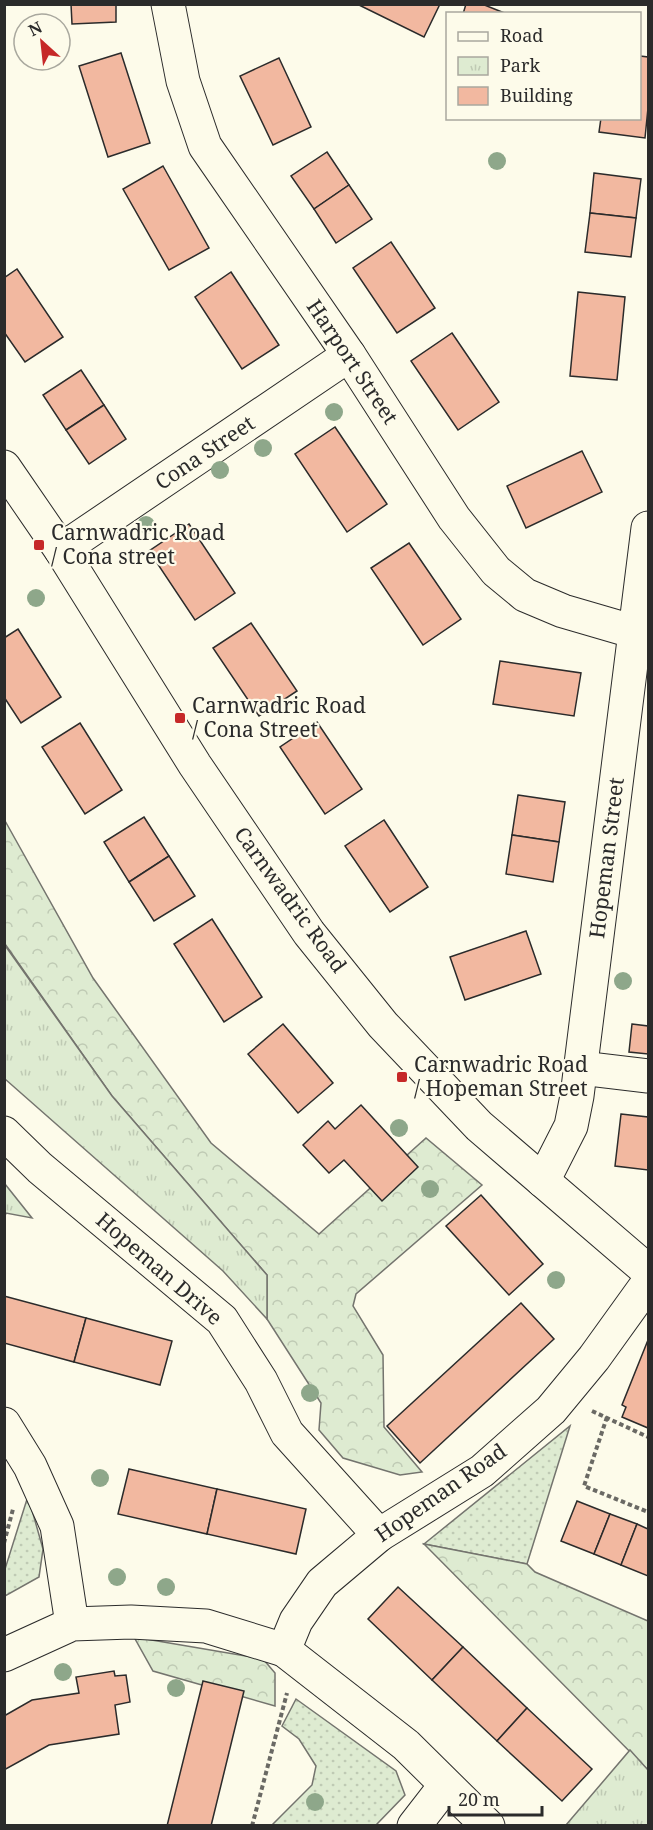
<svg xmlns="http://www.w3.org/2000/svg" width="653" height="1830" viewBox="0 0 653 1830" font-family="'Noto Serif',serif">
<defs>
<pattern id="grass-dots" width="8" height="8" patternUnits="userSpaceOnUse" patternTransform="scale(1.5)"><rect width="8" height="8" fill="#deebd1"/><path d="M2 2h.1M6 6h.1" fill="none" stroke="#bfcab4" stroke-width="1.8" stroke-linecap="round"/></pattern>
<pattern id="forest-crowns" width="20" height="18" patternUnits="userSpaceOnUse" patternTransform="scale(1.5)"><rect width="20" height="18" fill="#deebd1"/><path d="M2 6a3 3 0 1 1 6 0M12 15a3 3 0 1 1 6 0" fill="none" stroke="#bfcab4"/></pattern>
<pattern id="park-tufts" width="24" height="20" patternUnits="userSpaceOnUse" patternTransform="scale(1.5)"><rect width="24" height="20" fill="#deebd1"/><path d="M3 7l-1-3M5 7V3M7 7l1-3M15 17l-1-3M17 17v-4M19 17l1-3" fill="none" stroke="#bfcab4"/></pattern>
</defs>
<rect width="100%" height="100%" fill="#fdfbea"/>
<g fill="url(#grass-dots)" stroke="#74746e" stroke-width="1.5">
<polygon points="570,1426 527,1564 424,1544"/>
<polygon points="28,1496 43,1549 39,1577 5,1596 5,1569"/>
<polygon points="296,1699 396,1771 405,1795 376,1825 272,1825 312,1785 316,1766 299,1739 282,1726"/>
</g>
<g fill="url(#forest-crowns)" stroke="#74746e" stroke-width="1.5">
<polygon points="4,819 93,978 211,1143 319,1234 426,1138 482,1185 356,1294 353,1306 383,1355 384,1427 422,1472 400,1475 343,1458 319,1430 321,1403 267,1319 267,1275 112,1096 5,944"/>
<polygon points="424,1544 527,1564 535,1572 648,1621 648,1770"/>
<polygon points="134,1637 263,1659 275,1673 275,1706 153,1671"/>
</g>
<g fill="url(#park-tufts)" stroke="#74746e" stroke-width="1.5">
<polygon points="4,944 112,1096 267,1275 267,1319 223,1271 5,1079"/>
<polygon points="5,1184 32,1218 6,1213 5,1216"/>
<polygon points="630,1750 648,1770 648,1825 566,1825"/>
</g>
<g fill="#f2b8a0" stroke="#2b2b2b" stroke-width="1.5">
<polygon points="71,4 116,4 116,22 72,24"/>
<polygon points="357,4 440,4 424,37"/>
<polygon points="466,4 482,4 507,14 463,14"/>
<polygon points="121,53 150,143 108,157 79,66"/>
<polygon points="640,56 648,57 648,108 645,138 599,132 601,118 640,118"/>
<polygon points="279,58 311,127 273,145 240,76"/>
<polygon points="327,152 349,185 314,209 291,176"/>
<polygon points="163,166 209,248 169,270 123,189"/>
<polygon points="594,173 641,179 636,218 590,213"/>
<polygon points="349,185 372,219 336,243 314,209"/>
<polygon points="590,213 636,218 631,257 585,252"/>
<polygon points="391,242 435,308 397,333 353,268"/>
<polygon points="17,269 63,337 25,362 4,332 4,278"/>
<polygon points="231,272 279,345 242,369 195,297"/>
<polygon points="578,292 625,297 617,380 570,376"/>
<polygon points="452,333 499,402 458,430 411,361"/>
<polygon points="81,370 104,405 66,430 43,395"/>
<polygon points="104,405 126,439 89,464 66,430"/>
<polygon points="335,427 387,504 347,532 295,454"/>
<polygon points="582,451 602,492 526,528 507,486"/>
<polygon points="189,524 235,593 195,620 149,551"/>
<polygon points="409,543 461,619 423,645 371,568"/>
<polygon points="251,623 297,691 259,716 213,648"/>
<polygon points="18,629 61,697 21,723 4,697 4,638"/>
<polygon points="500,661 581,673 574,716 493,704"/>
<polygon points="317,722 362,789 325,814 280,747"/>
<polygon points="80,723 122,790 85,814 42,747"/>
<polygon points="518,795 565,802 559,842 512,835"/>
<polygon points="144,817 169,856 129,882 104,842"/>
<polygon points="384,820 428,887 390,912 345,846"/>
<polygon points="512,835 559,842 553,882 506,874"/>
<polygon points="169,856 195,896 154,921 129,882"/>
<polygon points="212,919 262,997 224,1022 174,944"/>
<polygon points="526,931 541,974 465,1000 450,957"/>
<polygon points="283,1024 333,1083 298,1113 248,1054"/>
<polygon points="632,1024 648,1026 648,1054 629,1052"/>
<polygon points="361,1105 418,1167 382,1201 344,1160 329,1173 303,1145 328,1121 335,1129"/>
<polygon points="621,1114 648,1117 648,1170 615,1166"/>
<polygon points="481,1195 543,1264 509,1295 446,1226"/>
<polygon points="4,1296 86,1318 74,1362 4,1343"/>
<polygon points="521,1303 554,1339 420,1463 387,1426"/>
<polygon points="86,1318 172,1341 160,1385 74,1362"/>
<polygon points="648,1340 648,1428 622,1417 626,1407 622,1405"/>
<polygon points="129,1469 217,1489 207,1534 118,1514"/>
<polygon points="217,1489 306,1509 296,1554 207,1534"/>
<polygon points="577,1501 610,1514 594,1554 561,1541"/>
<polygon points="610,1514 637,1524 621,1565 594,1554"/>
<polygon points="637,1524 648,1529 648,1576 621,1565"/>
<polygon points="398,1587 463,1647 432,1680 368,1619"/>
<polygon points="463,1647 527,1708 497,1741 432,1680"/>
<polygon points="114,1671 115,1676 126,1675 130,1702 115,1705 119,1734 49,1745 4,1770 4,1716 32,1700 79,1693 76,1677"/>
<polygon points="203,1681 244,1691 211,1826 167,1826"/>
<polygon points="527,1708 592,1769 562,1801 497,1741"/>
</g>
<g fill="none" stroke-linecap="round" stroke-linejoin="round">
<defs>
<g id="minor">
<polyline points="168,4 183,81 205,146 349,355 454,518 496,571 525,595 563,611 635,632"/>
<polyline points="4,467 61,550 195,765 309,933 383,1025 479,1126 648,1271"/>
<polyline points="61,550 349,355"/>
<polyline points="581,1068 648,1076"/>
<polyline points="4,1133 40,1168 222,1320 261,1381 287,1433 379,1535"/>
<polyline points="543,1181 571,1126 577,1096 648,528"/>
<polyline points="4,1424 30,1466 57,1526 72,1624"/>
<polyline points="284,1650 296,1621 322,1583 379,1535 482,1471 551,1410 594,1358 648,1283"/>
<polyline points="4,1655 72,1624 131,1622 206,1626 284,1650 406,1745 488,1826"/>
<polyline points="414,1826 445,1786"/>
</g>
</defs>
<use href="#minor" stroke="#2b2b2b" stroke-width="35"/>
<g stroke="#6a6964" stroke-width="4" stroke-dasharray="4.5 3" stroke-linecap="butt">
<polyline points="592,1411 648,1437"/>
<polyline points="607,1417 584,1486 648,1512"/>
<polyline points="4,1543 13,1509"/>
<polyline points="252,1826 287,1693"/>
</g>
<use href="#minor" stroke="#fdfbea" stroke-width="33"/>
</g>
<g fill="#8ea78a">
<circle cx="497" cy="161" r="9"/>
<circle cx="334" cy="412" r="9"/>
<circle cx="263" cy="448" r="9"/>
<circle cx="220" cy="470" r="9"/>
<circle cx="146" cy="525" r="9"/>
<circle cx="36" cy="598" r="9"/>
<circle cx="623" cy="981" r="9"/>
<circle cx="399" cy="1128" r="9"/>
<circle cx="430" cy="1189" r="9"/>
<circle cx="556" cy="1280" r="9"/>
<circle cx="310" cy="1393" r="9"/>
<circle cx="100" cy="1478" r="9"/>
<circle cx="117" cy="1577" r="9"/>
<circle cx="166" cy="1587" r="9"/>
<circle cx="63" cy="1672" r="9"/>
<circle cx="176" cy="1688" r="9"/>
<circle cx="315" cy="1802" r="9"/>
</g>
<g fill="#c62828" stroke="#fdfbea" stroke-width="2">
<rect x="33" y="539" width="12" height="12" rx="3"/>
<rect x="174" y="712" width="12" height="12" rx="3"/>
<rect x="396" y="1071" width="12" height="12" rx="3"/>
</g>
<g text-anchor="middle" stroke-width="4.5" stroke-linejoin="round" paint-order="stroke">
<g font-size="21" fill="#2b2b2b" stroke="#fdfbea">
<text transform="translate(352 362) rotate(56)" y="7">Harport Street</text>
<text transform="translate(205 453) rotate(-34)" y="7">Cona Street</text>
<text transform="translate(607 858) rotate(-83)" y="7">Hopeman Street</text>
<text transform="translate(290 900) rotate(54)" y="7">Carnwadric Road</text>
<text transform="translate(159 1269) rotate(41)" y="7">Hopeman Drive</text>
<text transform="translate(441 1493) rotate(-35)" y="7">Hopeman Road</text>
</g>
<g font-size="21" fill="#2b2b2b" stroke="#fdfbea" text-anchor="start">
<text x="51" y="540">Carnwadric Road<tspan x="51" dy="24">/ Cona street</tspan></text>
<text x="192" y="713">Carnwadric Road<tspan x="192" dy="24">/ Cona Street</tspan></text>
<text x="414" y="1072">Carnwadric Road<tspan x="414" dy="24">/ Hopeman Street</tspan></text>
</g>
</g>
<rect width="653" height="1830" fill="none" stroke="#2b2b2b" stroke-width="12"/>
<rect x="446" y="12" width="195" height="108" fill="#fdfbea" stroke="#a9a89e" stroke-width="1.5"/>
<rect x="458" y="32" width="30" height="9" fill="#fdfbea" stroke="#a9a89e" stroke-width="1.5"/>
<text x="500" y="42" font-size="18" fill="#2b2b2b">Road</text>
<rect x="458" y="57" width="30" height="18" fill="url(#park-tufts)" stroke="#a9a89e" stroke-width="1.5"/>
<text x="500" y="72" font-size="18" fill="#2b2b2b">Park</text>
<rect x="458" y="87" width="30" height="18" fill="#f2b8a0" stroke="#a9a89e" stroke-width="1.5"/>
<text x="500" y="102" font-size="18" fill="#2b2b2b">Building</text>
<g transform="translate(42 42) rotate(333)"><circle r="28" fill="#fdfbea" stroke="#a9a89e" stroke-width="1.5"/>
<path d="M0-4.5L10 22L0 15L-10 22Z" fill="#c62828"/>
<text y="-9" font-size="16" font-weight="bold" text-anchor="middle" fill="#2b2b2b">N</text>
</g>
<path d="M449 1806v9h93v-9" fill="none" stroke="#2b2b2b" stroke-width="3"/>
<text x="458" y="1806" font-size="18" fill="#2b2b2b" stroke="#fdfbea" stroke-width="4.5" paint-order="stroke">20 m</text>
</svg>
